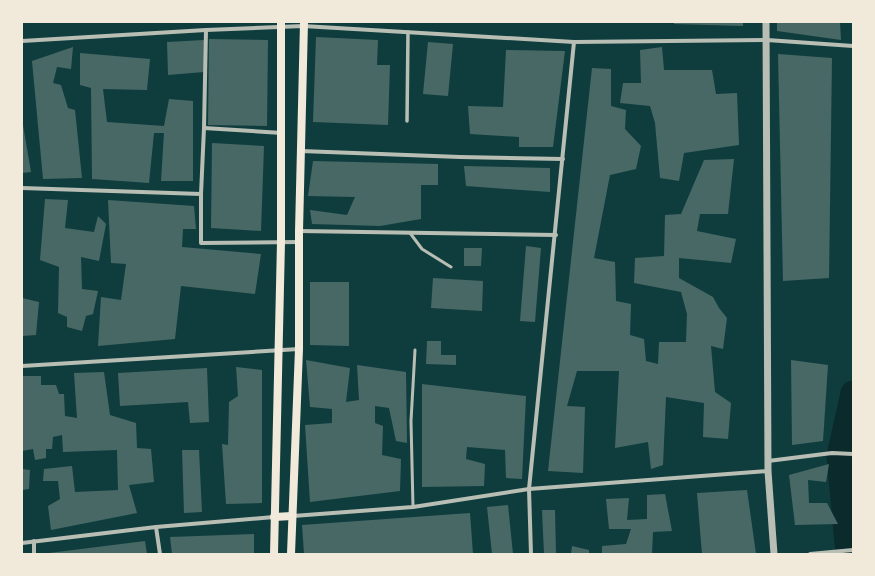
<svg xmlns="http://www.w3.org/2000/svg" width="875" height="576" viewBox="0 0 875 576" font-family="Commissioner,sans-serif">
<rect width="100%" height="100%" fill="#0f3d3e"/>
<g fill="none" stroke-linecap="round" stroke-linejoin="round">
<polyline stroke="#0a2a2b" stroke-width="25" points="848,554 839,456 853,393"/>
</g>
<g fill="#486865">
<polygon points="674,22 743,22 743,26 674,24"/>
<polygon points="777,22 840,22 841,40 777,31"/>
<polygon points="316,37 378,40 377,65 390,65 388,125 313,122"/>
<polygon points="209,39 268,40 267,126 208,125"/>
<polygon points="204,40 204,72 168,75 167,42"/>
<polygon points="428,42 453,44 448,96 423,94"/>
<polygon points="73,47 71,69 57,67 53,83 61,85 68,108 75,110 82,178 43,179 32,61"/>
<polygon points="662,47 664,70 712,70 716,94 737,93 739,145 684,153 679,181 660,178 655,123 650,106 620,103 623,83 641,83 640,50"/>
<polygon points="506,50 565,51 553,147 519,147 519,137 470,134 468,106 503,107"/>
<polygon points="80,53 150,59 147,90 103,89 107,122 164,126 169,99 193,101 193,181 161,181 164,133 154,133 149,183 92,179 91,88 80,85"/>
<polygon points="778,54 832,58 829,278 783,281"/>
<polygon points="592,68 611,69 611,106 626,110 625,129 641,146 636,169 610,175 594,258 615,262 616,301 631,304 630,335 644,339 646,361 658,364 659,342 686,342 687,314 681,292 634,283 635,258 664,256 665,215 681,214 704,160 734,159 728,214 700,214 697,231 736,239 731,263 679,258 679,278 713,297 719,308 727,318 723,349 711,346 715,392 731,403 728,439 703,437 704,403 666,397 663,465 651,469 648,442 615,448 619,371 577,371 567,406 585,407 583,473 548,471"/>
<polygon points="22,125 23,125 31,172 22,173"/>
<polygon points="212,143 264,146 261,231 211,228"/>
<polygon points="313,161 438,164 438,185 421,185 421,219 380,226 312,224 310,210 347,215 355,197 308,196"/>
<polygon points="464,166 550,168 550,192 466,186"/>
<polygon points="45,199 68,200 65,228 94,232 98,216 106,224 99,261 81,257 82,289 98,291 93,314 86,316 82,331 67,327 67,317 58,313 59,267 40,260"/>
<polygon points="108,200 194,206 196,229 183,229 182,247 261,254 255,294 181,286 175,339 98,346 101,297 121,300 126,264 111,263"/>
<polygon points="526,246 541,248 535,322 520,321"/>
<polygon points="464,248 482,248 481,266 464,266"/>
<polygon points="433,278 483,281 482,311 431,308"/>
<polygon points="310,282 349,282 349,346 310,345"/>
<polygon points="22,298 39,302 36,335 22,336"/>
<polygon points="427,341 441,341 441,355 456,355 456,365 426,364"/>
<polygon points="306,360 350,368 346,402 359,400 357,365 406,372 407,443 396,441 389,408 375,406 375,423 383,426 382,455 401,459 400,491 310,502 305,425 332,423 332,409 310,407"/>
<polygon points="791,360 828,365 823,441 792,445"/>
<polygon points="236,367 262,370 262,503 226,504 222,444 228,445 229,402 238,396"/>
<polygon points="207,368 209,422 190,423 188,402 120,406 118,373"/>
<polygon points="104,372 110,415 136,423 137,448 151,449 154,482 129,485 137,513 51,530 48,506 60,499 58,481 43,481 44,469 72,466 75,492 118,490 117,450 63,452 62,435 53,437 52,449 46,449 46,458 35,460 33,449 22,451 22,376 41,376 41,385 56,385 59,394 64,394 65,416 77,418 74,373"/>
<polygon points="422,384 526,396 522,479 506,478 505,450 467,447 466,459 485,464 484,486 422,487"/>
<polygon points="182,450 199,450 202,512 184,513"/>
<polygon points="829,464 826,482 808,480 809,503 827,503 838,524 795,525 789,475"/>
<polygon points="22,469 30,470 29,489 22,490"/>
<polygon points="747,490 756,554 702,554 697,493"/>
<polygon points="665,494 672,531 653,532 652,554 602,554 602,546 626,544 631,529 609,529 606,499 629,498 627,520 647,519 647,495"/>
<polygon points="508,505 513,554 492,554 487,507"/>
<polygon points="542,510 555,510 556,554 544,554"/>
<polygon points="470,513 473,554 304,554 302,525"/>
<polygon points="254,534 254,554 172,554 170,537"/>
<polygon points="145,541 147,554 49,554 49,553"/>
<polygon points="572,546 589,550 589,554 571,554"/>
</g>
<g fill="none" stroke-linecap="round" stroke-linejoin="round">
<g stroke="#b8beb3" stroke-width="3">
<polyline points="410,233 422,249 451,267"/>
<polyline points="413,507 411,421 415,350"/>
</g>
<polyline stroke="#b8beb3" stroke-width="3.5" points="407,121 408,32"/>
<g stroke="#b8beb3" stroke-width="4">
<polyline points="22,41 206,30 303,26 574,42 767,40 853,46"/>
<polyline points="204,128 282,133"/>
<polyline points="301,151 460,157 563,159"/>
<polyline points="22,188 201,194 204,128 206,30"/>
<polyline points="201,194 201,243 299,242"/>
<polyline points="299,231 556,235"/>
<polyline points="22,366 299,349"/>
<polyline points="768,461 832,453 853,454"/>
<polyline points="293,516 413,507 529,489 768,471"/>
<polyline points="156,527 160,554"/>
<polyline points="34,541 34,554"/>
<polyline points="22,543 156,527 274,517"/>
<polyline points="531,554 529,489 574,42"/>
<polyline points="810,554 853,550"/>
</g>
<polyline stroke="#b8beb3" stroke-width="7" points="766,22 768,471 774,554"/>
<g stroke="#f1e9da" stroke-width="8">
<polyline points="274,517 292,516"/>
<polyline points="274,554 281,242 281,22"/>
<polyline points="291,554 299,349 299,231 304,22"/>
</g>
</g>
<rect width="875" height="576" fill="none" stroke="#f1e9da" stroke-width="46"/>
</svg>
